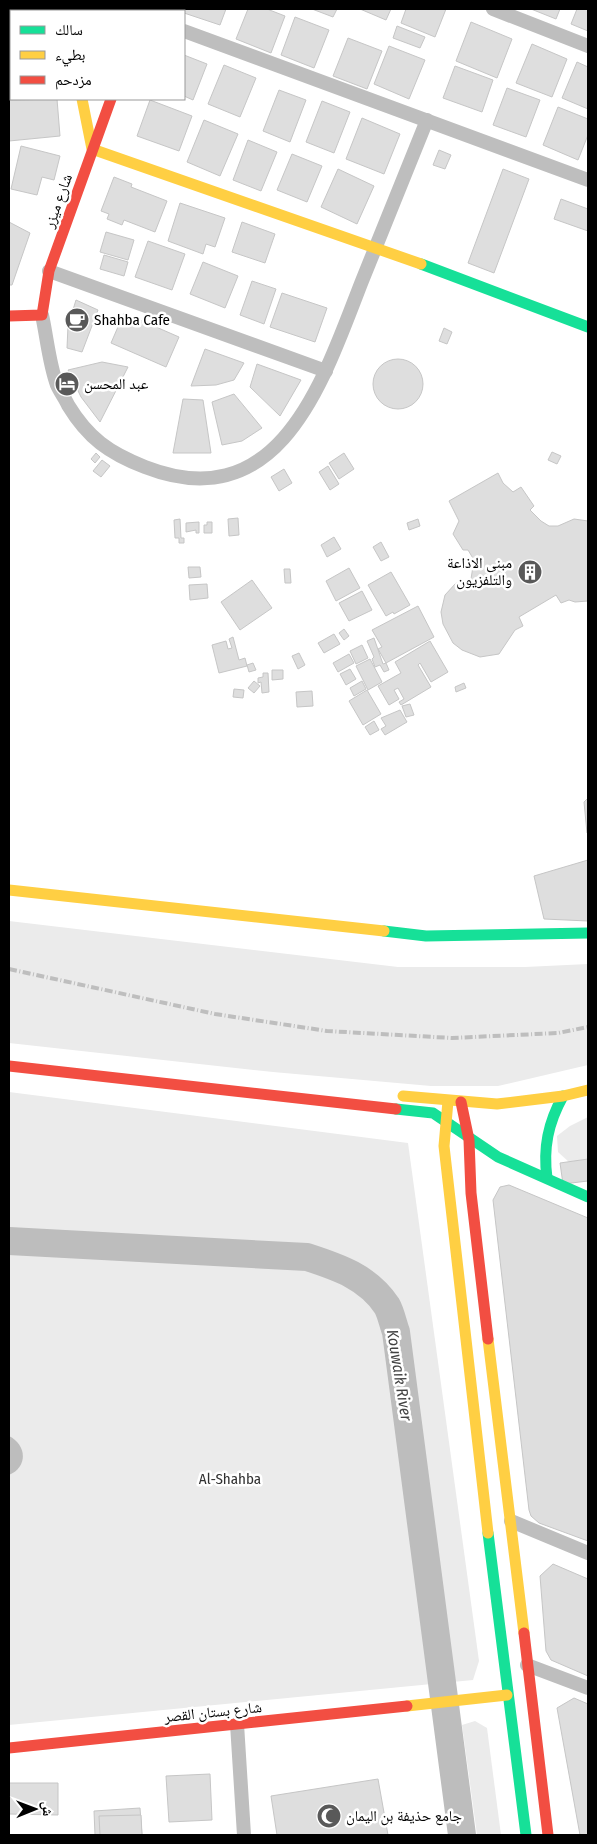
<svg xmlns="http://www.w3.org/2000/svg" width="597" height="1844" viewBox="0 0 597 1844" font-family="'Fira Sans Condensed','Noto Naskh Arabic',sans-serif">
<rect width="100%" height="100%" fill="#fff"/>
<g fill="#ebebeb">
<polygon points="9,921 398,967 525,967 588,964 588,1065 498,1086 431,1086 273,1072 9,1043"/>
<polygon points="9,1092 408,1143 479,1661 473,1680 9,1725"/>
<polygon points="588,1117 588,1159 569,1162 558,1152 557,1136 570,1126"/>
<polygon points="475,1721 487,1728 501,1835 477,1835 462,1725"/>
</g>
<path fill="#bdbdbd" d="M9,1436C27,1445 28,1467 9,1475Z"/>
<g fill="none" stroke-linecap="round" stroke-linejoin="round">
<path stroke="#bdbdbd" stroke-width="28" d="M9,1241L307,1257C338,1267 368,1277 387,1306C391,1313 393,1324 396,1332L462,1835"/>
</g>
<g fill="#dedede" stroke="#c6c6c6">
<polygon points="9,9 43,9 44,11 11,11 11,26 9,26"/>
<polygon points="95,9 130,9 129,11 95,11"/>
<polygon points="183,9 226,9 220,25 184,13"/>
<polygon points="248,9 267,9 285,16 271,53 236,39"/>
<polygon points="312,9 337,9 333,17"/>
<polygon points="360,9 391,9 386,20"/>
<polygon points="406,9 446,9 435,37 401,23"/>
<polygon points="531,9 560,9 556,19"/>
<polygon points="577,9 588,9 588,31 571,24"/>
<polygon points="295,17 329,30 314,68 281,55"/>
<polygon points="471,22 512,39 497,78 456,61"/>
<polygon points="397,26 425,37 420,48 393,38"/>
<polygon points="348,38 382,51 367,89 333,76"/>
<polygon points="9,40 11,40 11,83 9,84"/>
<polygon points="532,44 567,59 552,97 516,83"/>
<polygon points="389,46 425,60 409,99 374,84"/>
<polygon points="184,55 207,64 193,100 184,96"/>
<polygon points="577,62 588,67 588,109 562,98"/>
<polygon points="224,65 256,78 240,117 208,104"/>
<polygon points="455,66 493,80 482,112 443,98"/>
<polygon points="507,88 540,100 526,137 493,125"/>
<polygon points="279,90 306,100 290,142 263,131"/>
<polygon points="57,99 60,136 9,141 9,100"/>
<polygon points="150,100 192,116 179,151 137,136"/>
<polygon points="322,101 350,112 334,153 306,142"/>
<polygon points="558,107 588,119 588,135 578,160 543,145"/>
<polygon points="362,118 400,134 384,174 346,159"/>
<polygon points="204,120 238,134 220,176 187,162"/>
<polygon points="248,140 277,152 261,191 233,180"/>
<polygon points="21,146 60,156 54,180 42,177 37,195 11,189"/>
<polygon points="439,150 451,155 445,169 433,165"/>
<polygon points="292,154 322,166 307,202 277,190"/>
<polygon points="338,169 374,186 357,224 321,207"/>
<polygon points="503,169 529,179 494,273 468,263"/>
<polygon points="114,177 132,184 131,187 167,201 155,232 124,220 122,225 107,219 109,214 101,211"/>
<polygon points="561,199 588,209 588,231 554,219"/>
<polygon points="180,203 225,218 215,247 206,244 203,254 168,241"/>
<polygon points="9,222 30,233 12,285 9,285"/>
<polygon points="242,222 275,234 265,263 232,252"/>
<polygon points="106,232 134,240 128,260 100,252"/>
<polygon points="148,241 185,254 172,290 135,277"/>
<polygon points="104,255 128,262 124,276 100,269"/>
<polygon points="203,262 238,276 225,308 190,294"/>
<polygon points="252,281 276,289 264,324 240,315"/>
<polygon points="282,293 327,308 315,342 270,327"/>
<polygon points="76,300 98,310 82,352 67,348 68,326"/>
<polygon points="124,313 179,337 166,367 111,343"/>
<polygon points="444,328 452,332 447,344 439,341"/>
<polygon points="205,349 244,363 234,380 216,385 191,386"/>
<circle cx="398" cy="384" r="25"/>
<polygon points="102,362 128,367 100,422 81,397 68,370"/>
<polygon points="257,364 301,380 280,416 250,387"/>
<polygon points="234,394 262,428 242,441 222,445 212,402"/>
<polygon points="183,399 203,400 211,453 173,453"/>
<polygon points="552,452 561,456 557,464 548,460"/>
<polygon points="96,453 100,457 95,463 91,459"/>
<polygon points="344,453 354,469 339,479 329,463"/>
<polygon points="102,460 110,466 101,477 93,471"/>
<polygon points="328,466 339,484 330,490 319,472"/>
<polygon points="284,469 292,483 279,491 271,477"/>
<polygon points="498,473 503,483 513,492 521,487 534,506 530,510 541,521 549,526 558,526 574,519 588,521 588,601 575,602 569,600 561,603 556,595 519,617 523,626 515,630 499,654 480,657 462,650 453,643 443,624 441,612 445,595 456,583 471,579 474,560 468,550 463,550 453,534 459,521 449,501"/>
<polygon points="238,518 239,535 229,536 228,519"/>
<polygon points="180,519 181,538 184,538 184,543 179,543 179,538 175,538 174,520"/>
<polygon points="418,519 420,526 409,530 407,523"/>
<polygon points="199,522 199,533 196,533 196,530 186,532 186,523"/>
<polygon points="207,522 212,522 212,533 204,533 204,525 207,525"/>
<polygon points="334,537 341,549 327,557 321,545"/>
<polygon points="381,542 389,557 381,561 373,547"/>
<polygon points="188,567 200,567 201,577 189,578"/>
<polygon points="349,568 360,588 336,601 326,581"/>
<polygon points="284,569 290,569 291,583 285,583"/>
<polygon points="391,572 410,605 394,614 393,612 386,616 368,585"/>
<polygon points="252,580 272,608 240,630 221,602"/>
<polygon points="207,584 208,598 190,600 189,585"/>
<polygon points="362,591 372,610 349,621 339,603"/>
<polygon points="418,606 434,637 386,663 378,649 382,647 372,630"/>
<polygon points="344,629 349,636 344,640 339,633"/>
<polygon points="334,634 340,644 324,653 318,643"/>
<polygon points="233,637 239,660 245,658 247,666 219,673 212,645 226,641 228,649 232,648 229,639"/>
<polygon points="374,638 383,664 386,663 389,670 384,672 380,665 375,667 372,659 374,657 367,641"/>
<polygon points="430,641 448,672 431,682 420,663 418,665 431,687 401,705 399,702 404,699 398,688 394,690 399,699 389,705 378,686 401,673 395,662"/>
<polygon points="362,645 368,658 356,664 350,651"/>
<polygon points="299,653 305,665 298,669 292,656"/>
<polygon points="349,654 354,663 338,672 333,663"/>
<polygon points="370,659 382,682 368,690 356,666"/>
<polygon points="253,663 256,670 249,672 247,665"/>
<polygon points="350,669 356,679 346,685 340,674"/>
<polygon points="272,670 283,670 283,679 272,680"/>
<polygon points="263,673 268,673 269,692 262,693 261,682 258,683 258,678 263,677"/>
<polygon points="254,681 260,686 254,693 248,688"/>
<polygon points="362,681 366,689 354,696 350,688"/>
<polygon points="464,683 466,688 456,692 455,687"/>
<polygon points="234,689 244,690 243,698 233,697"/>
<polygon points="367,690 381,714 363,725 349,701"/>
<polygon points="312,691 313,706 297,707 296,692"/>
<polygon points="410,704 414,715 406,717 402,706"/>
<polygon points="400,710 407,722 385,735 381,729 386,726 381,718"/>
<polygon points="374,721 379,730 370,735 365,727"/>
<polygon points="588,798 588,832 587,833 584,802"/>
<polygon points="588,860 588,921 544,919 534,876"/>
<polygon points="588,1159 588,1181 563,1184 560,1163"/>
<polygon points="509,1185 588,1218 588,1541 539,1523 531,1516 529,1510 493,1200 500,1187"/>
<polygon points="553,1564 588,1579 588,1676 551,1660 546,1651 540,1576"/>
<polygon points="574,1698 588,1704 588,1835 580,1835 557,1708"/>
<polygon points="210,1774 212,1820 169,1822 166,1776"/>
<polygon points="378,1779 388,1835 277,1835 271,1796"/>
<polygon points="9,1783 58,1783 58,1815 9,1814"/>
<polygon points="140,1808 142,1835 95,1835 94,1811"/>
<polygon points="141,1815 142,1835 100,1835 99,1816"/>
</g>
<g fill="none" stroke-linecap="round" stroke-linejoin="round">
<g stroke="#bebebe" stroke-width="14">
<polyline points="493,9 588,46"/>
<polyline points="184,31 588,180"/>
<polyline points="49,271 326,371"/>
<path d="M42,315C47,338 49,363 57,385C60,392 65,398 68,405C88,438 109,453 145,467C281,520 324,378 362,281C384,227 405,174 427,120"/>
<polyline points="511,1521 588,1553"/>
<polyline points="527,1665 588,1688"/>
<polyline points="237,1724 244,1835"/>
</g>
<g stroke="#16e098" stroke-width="11">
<polyline points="66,9 66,11"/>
<polyline points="421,264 588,327"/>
<polyline points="384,931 426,936 588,933"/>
<polyline points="396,1109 433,1113 498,1157 588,1197"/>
<path d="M547,1178C543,1148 548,1123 563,1096"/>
<polyline points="488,1533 526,1835"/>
</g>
<g stroke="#ffcf43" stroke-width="11">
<polyline points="144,11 145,9"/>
<polyline points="82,99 92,149 421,264"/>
<polyline points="9,890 384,931"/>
<polyline points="403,1096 497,1104 563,1096 588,1090"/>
<polyline points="448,1101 444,1146 488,1533"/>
<polyline points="488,1339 524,1633"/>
<polyline points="407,1706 507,1695"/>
</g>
<g stroke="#f24e42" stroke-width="11">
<polyline points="9,316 42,315 49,271 111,99"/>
<polyline points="9,1066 396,1109"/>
<polyline points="461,1102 469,1140 471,1193 488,1339"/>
<polyline points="524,1633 548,1835"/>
<polyline points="9,1748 407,1706"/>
</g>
<polyline stroke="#bebebe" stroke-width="4" stroke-dasharray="8 2.5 1 2.5" stroke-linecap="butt" points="9,969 215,1014 327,1031 452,1038 558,1033 588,1027"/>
</g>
<defs>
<symbol id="cafe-disc" viewBox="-11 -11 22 22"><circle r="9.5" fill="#595959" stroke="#fff"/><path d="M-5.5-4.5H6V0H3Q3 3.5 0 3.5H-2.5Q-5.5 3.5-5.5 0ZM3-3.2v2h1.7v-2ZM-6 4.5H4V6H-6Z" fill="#fff"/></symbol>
<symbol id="hotel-disc" viewBox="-11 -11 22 22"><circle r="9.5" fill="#595959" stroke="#fff"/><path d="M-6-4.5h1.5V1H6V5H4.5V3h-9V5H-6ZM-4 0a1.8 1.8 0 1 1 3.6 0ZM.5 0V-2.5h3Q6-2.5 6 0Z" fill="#fff"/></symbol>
<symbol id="building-disc" viewBox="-11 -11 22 22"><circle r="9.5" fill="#595959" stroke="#fff"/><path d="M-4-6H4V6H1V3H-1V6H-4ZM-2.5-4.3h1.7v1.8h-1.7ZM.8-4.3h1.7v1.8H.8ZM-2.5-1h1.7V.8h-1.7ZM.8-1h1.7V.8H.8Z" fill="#fff"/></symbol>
<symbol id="mosque-disc" viewBox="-11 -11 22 22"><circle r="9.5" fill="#595959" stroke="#fff"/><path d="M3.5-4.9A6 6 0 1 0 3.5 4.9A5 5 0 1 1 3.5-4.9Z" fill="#fff"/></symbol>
</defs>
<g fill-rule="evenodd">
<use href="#cafe-disc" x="63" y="306" width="28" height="28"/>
<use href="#hotel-disc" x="53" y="370" width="28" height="28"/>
<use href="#building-disc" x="516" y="558" width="28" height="28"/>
<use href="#mosque-disc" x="315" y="1802" width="28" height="28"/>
</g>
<g text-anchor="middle" stroke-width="5" stroke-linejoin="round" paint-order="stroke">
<g font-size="15" fill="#000" stroke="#fff">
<text transform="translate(58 201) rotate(-70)" y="5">شارع ميزر</text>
<text transform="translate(213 1712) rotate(-6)" y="5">شارع بستان القصر</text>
</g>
<g font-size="15" fill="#000" stroke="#fff" text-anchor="start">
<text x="94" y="325">Shahba Cafe</text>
<text x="84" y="389">عبد المحسن</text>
<text x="512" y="568" text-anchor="end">مبنى الاذاعة<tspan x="512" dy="17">والتلفزيون</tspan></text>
<text x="346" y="1821">جامع حذيفة بن اليمان</text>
</g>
<g font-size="15" fill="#313131" stroke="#fff">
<text x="230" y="1484">Al-Shahba</text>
</g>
<g font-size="16" font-style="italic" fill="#424242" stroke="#fff">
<text transform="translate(400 1375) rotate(81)" y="6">Kouwaik River</text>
</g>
</g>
<rect width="597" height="1844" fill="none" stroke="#000000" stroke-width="20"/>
<rect x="10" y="10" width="175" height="90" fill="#ffffff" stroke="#999999"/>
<rect x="20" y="26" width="25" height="8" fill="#16e098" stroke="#999999"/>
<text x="55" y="35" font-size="15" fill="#000000">سالك</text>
<rect x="20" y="51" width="25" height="8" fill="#ffcf43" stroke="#999999"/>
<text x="55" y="60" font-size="15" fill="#000000">بطيء</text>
<rect x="20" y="76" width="25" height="8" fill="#f24e42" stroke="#999999"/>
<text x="55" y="85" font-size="15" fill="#000000">مزدحم</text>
<g transform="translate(35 1809) rotate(89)" stroke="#ffffff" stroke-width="4" paint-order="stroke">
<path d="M0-4L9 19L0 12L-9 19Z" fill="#000000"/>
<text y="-8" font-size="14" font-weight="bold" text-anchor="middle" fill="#000000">ش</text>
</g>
</svg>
